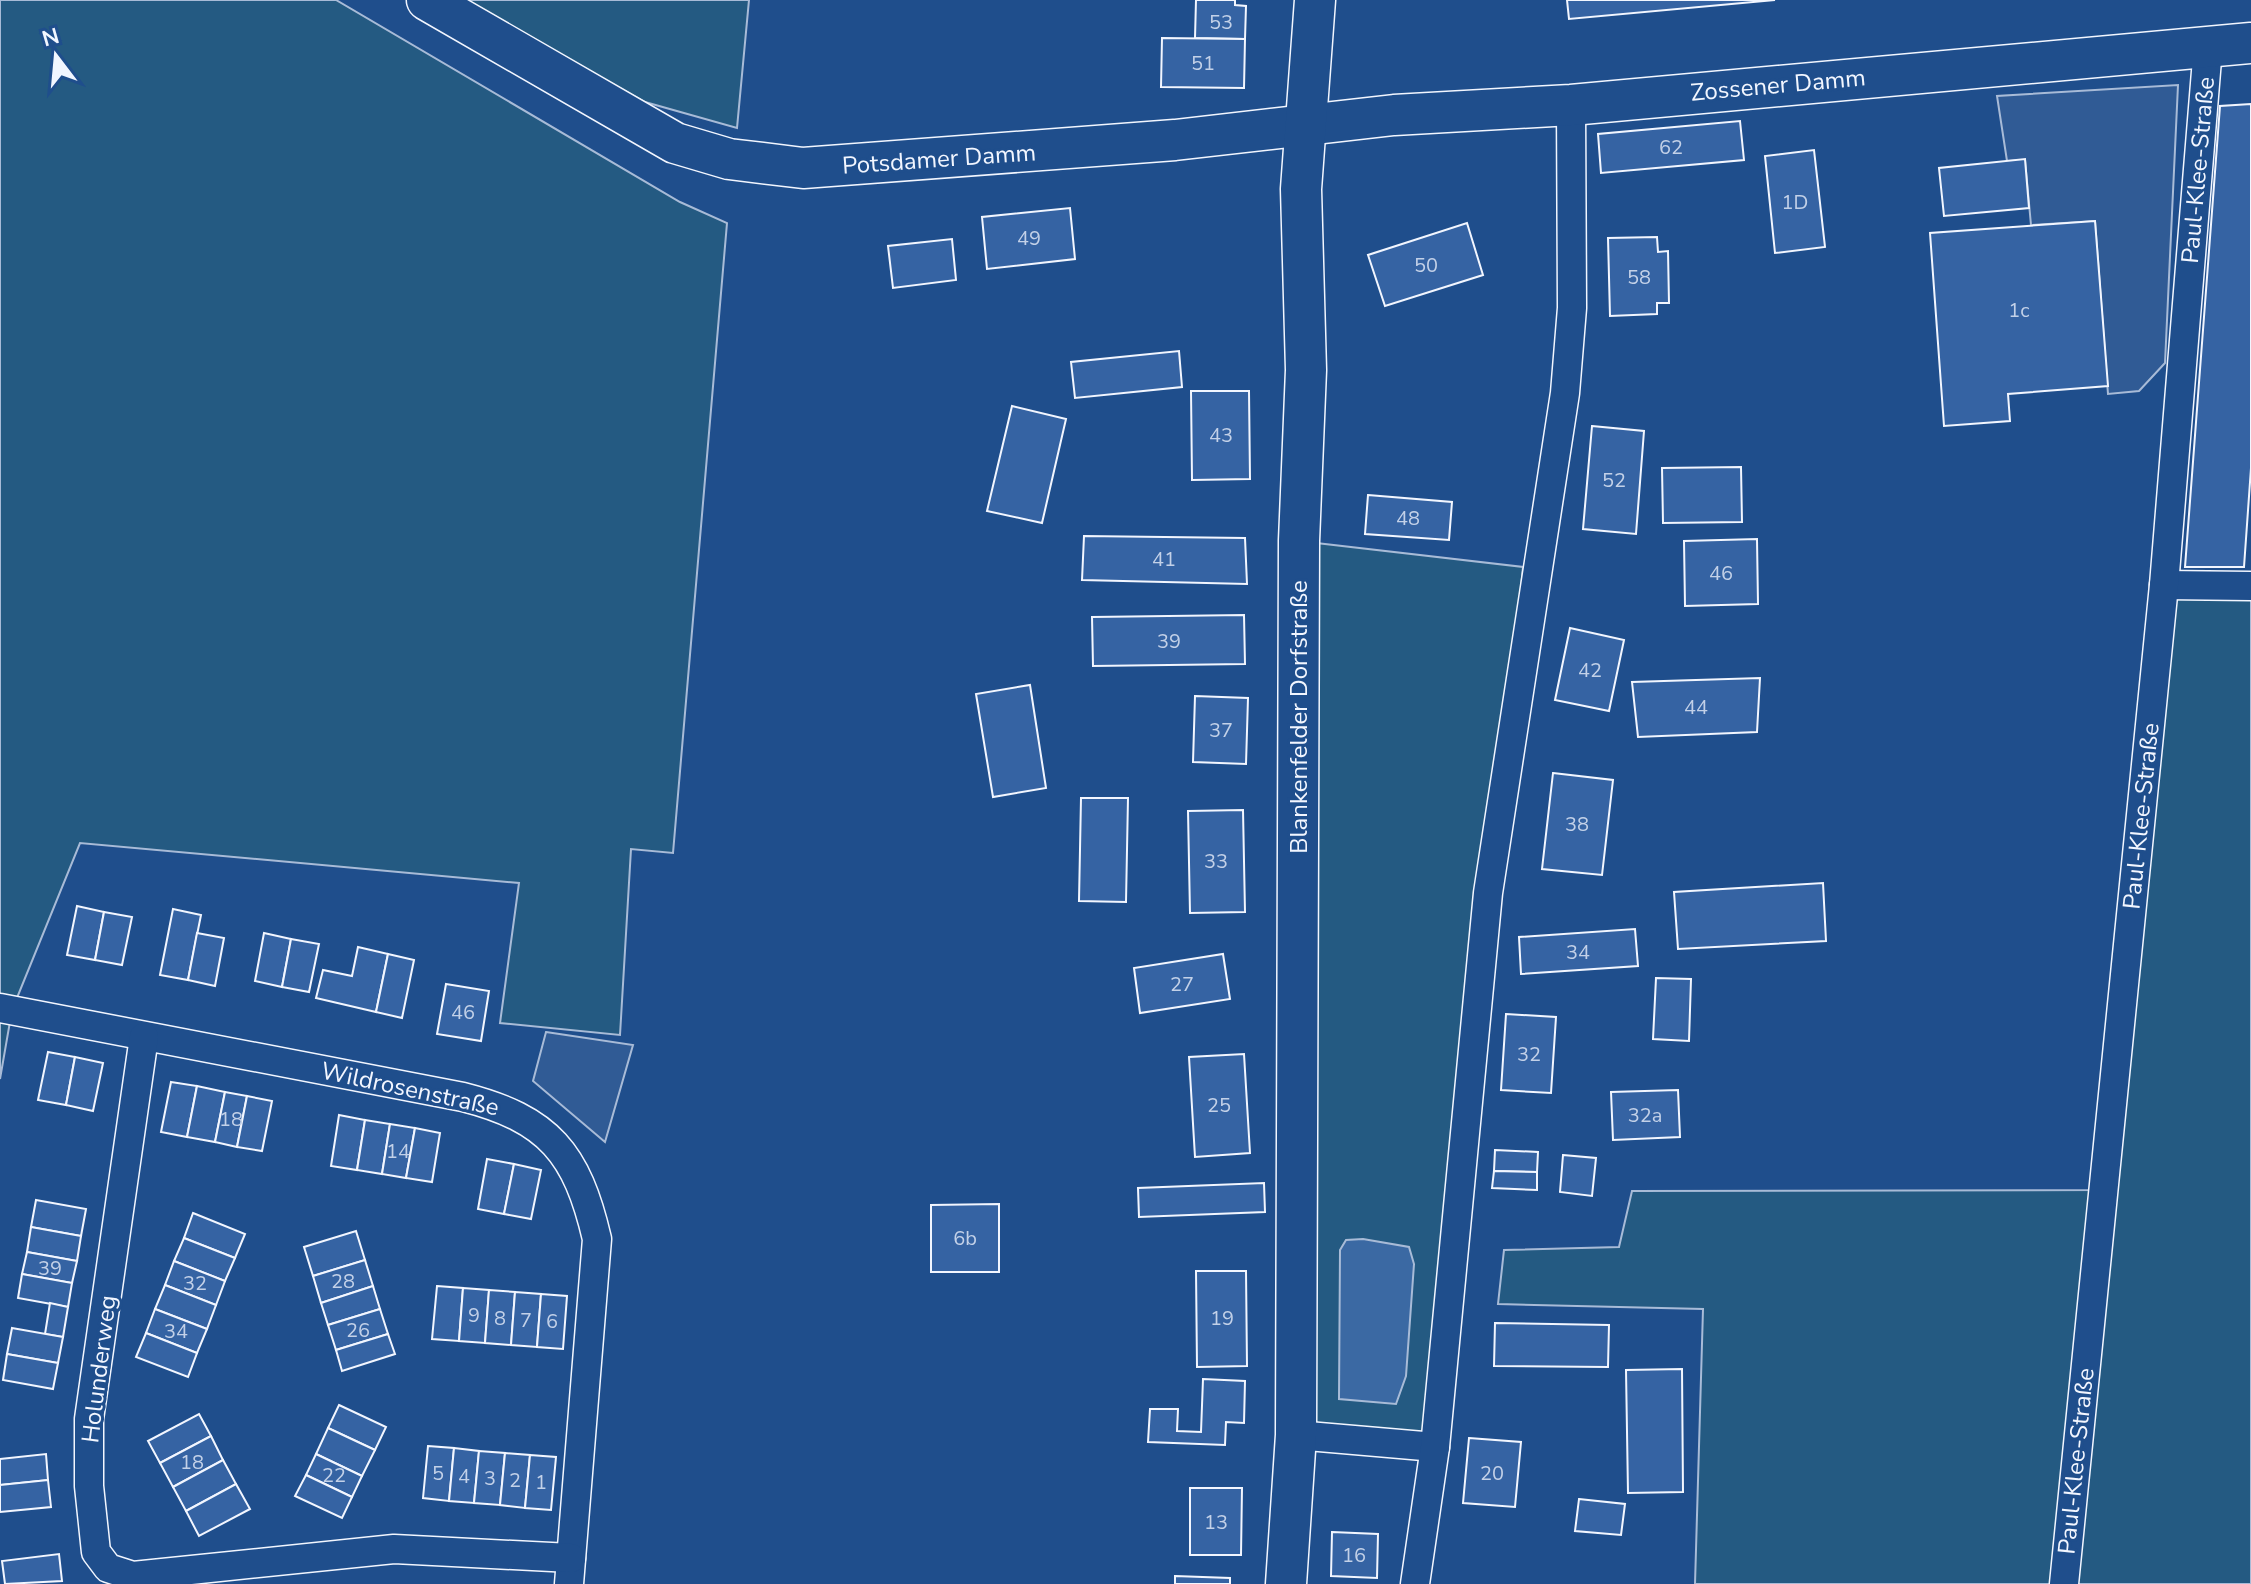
<svg xmlns="http://www.w3.org/2000/svg" width="2251" height="1584" viewBox="0 0 2251 1584" font-family="'Nunito Sans',sans-serif">
<rect width="100%" height="100%" fill="#1f4e8c"/>
<g fill="#245a82" stroke="#a8bbd7" stroke-width="2">
<polygon points="0,0 336,0 680,202 727,223 673,853 631,849 620,1035 500,1023 519,883 80,843 12,1010 0,1079"/>
<polygon points="462,0 749,0 737,128 645,102"/>
<polygon points="1299,541 1523,567 1435,1447 1296,1435"/>
<polygon points="2164,585 2251,586 2251,1584 1695,1584 1703,1309 1498,1304 1504,1250 1619,1247 1632,1191 2103,1190"/>
</g>
<g fill="#305b95" stroke="#a8bbd7" stroke-width="2">
<polygon points="2178,85 2165,363 2139,391 2108,394 2095,221 2031,225 2025,160 2007,161 1997,96"/>
<polygon points="546,1032 633,1045 605,1142 533,1081"/>
</g>
<polygon fill="#3b69a3" stroke="#a8bbd7" stroke-width="2" points="1363,1239 1409,1247 1414,1264 1406,1376 1396,1404 1339,1399 1340,1250 1346,1240"/>
<g fill="#3563a3" stroke="#f2f6ff" stroke-width="2">
<polygon points="1196,0 1235,0 1235,5 1246,6 1245,39 1195,38"/>
<polygon points="1567,0 1775,0 1569,19"/>
<polygon points="1162,38 1245,39 1244,88 1161,87"/>
<polygon points="2251,104 2251,468 2244,567 2185,567 2220,106"/>
<polygon points="1740,121 1744,160 1601,173 1598,134"/>
<polygon points="1814,150 1825,247 1775,253 1765,156"/>
<polygon points="2025,159 2029,208 1944,216 1939,168"/>
<polygon points="1070,208 1075,259 987,269 982,217"/>
<polygon points="2095,221 2108,386 2008,394 2010,421 1944,426 1930,233"/>
<polygon points="1467,223 1483,275 1385,306 1368,255"/>
<polygon points="1657,237 1658,252 1668,251 1669,303 1657,303 1657,314 1610,316 1608,238"/>
<polygon points="952,239 956,280 893,288 888,246"/>
<polygon points="1179,351 1182,387 1075,398 1071,362"/>
<polygon points="1191,391 1249,391 1250,479 1192,480"/>
<polygon points="1012,406 1066,419 1042,523 987,511"/>
<polygon points="1592,426 1644,431 1636,534 1583,529"/>
<polygon points="1741,467 1742,522 1663,523 1662,468"/>
<polygon points="1368,495 1452,502 1449,540 1365,534"/>
<polygon points="1084,536 1245,538 1247,584 1082,580"/>
<polygon points="1757,539 1758,604 1685,606 1684,541"/>
<polygon points="1244,615 1245,664 1093,666 1092,617"/>
<polygon points="1570,628 1624,640 1609,711 1555,700"/>
<polygon points="1760,678 1757,732 1638,737 1632,682"/>
<polygon points="1030,685 1046,788 993,797 976,694"/>
<polygon points="1195,696 1248,698 1246,764 1193,762"/>
<polygon points="1553,773 1613,780 1602,875 1542,869"/>
<polygon points="1081,798 1128,798 1126,902 1079,901"/>
<polygon points="1243,810 1245,912 1190,913 1188,811"/>
<polygon points="1823,883 1826,941 1678,949 1674,892"/>
<polygon points="77,906 104,912 95,960 67,955"/>
<polygon points="173,909 201,915 188,980 160,975"/>
<polygon points="104,912 132,917 122,965 95,960"/>
<polygon points="1635,929 1638,966 1521,974 1519,937"/>
<polygon points="197,933 224,938 215,986 188,980"/>
<polygon points="264,933 291,939 282,987 255,981"/>
<polygon points="291,939 319,944 309,992 282,987"/>
<polygon points="358,947 388,954 376,1012 316,998 323,970 352,976"/>
<polygon points="388,954 414,960 402,1018 376,1012"/>
<polygon points="1223,954 1230,999 1140,1013 1134,968"/>
<polygon points="1656,978 1691,979 1689,1041 1653,1039"/>
<polygon points="446,984 489,991 481,1041 437,1034"/>
<polygon points="1506,1014 1556,1017 1551,1093 1501,1090"/>
<polygon points="48,1052 75,1057 66,1105 38,1100"/>
<polygon points="1244,1054 1250,1153 1195,1157 1189,1057"/>
<polygon points="75,1057 103,1063 93,1111 66,1105"/>
<polygon points="171,1082 197,1086 187,1137 161,1132"/>
<polygon points="197,1086 225,1092 215,1142 187,1137"/>
<polygon points="1678,1090 1680,1137 1613,1140 1611,1092"/>
<polygon points="225,1092 247,1096 237,1147 215,1142"/>
<polygon points="247,1096 272,1101 262,1151 237,1147"/>
<polygon points="339,1115 365,1120 357,1170 331,1166"/>
<polygon points="365,1120 390,1124 382,1174 357,1170"/>
<polygon points="390,1124 415,1128 406,1178 382,1174"/>
<polygon points="415,1128 440,1133 432,1182 406,1178"/>
<polygon points="1495,1150 1538,1152 1537,1172 1494,1171"/>
<polygon points="1563,1155 1596,1158 1592,1196 1560,1192"/>
<polygon points="487,1159 514,1164 504,1214 478,1209"/>
<polygon points="514,1164 541,1170 531,1219 504,1214"/>
<polygon points="1494,1171 1537,1172 1537,1190 1492,1188"/>
<polygon points="1264,1183 1265,1212 1139,1217 1138,1188"/>
<polygon points="36,1200 86,1209 81,1236 31,1227"/>
<polygon points="999,1204 999,1272 931,1272 931,1205"/>
<polygon points="193,1213 245,1234 235,1258 184,1238"/>
<polygon points="31,1227 81,1236 77,1261 27,1252"/>
<polygon points="356,1231 365,1260 313,1276 304,1247"/>
<polygon points="184,1238 235,1258 225,1281 174,1261"/>
<polygon points="27,1252 77,1261 72,1283 22,1274"/>
<polygon points="365,1260 373,1286 321,1303 313,1276"/>
<polygon points="174,1261 225,1281 216,1305 165,1285"/>
<polygon points="1196,1271 1246,1271 1247,1366 1197,1367"/>
<polygon points="22,1274 72,1283 68,1307 18,1298"/>
<polygon points="165,1285 216,1305 207,1329 155,1309"/>
<polygon points="373,1286 380,1309 328,1325 321,1303"/>
<polygon points="437,1286 463,1288 459,1341 432,1339"/>
<polygon points="463,1288 489,1290 485,1343 459,1341"/>
<polygon points="489,1290 515,1292 511,1345 485,1343"/>
<polygon points="515,1292 541,1294 537,1347 511,1345"/>
<polygon points="541,1294 567,1296 563,1349 537,1347"/>
<polygon points="50,1303 68,1307 63,1337 45,1334"/>
<polygon points="155,1309 207,1329 197,1353 146,1333"/>
<polygon points="380,1309 388,1334 336,1350 328,1325"/>
<polygon points="1495,1323 1609,1325 1608,1367 1494,1366"/>
<polygon points="12,1328 63,1337 58,1363 7,1354"/>
<polygon points="146,1333 197,1353 188,1377 136,1357"/>
<polygon points="388,1334 395,1354 342,1371 336,1350"/>
<polygon points="7,1354 58,1363 53,1389 3,1380"/>
<polygon points="1682,1369 1683,1492 1628,1493 1626,1370"/>
<polygon points="1203,1379 1245,1381 1244,1423 1226,1422 1225,1445 1148,1442 1150,1409 1178,1409 1177,1431 1201,1432"/>
<polygon points="339,1405 386,1427 375,1450 328,1428"/>
<polygon points="199,1414 211,1436 160,1463 148,1441"/>
<polygon points="328,1428 375,1450 362,1476 316,1454"/>
<polygon points="211,1436 223,1460 173,1487 160,1463"/>
<polygon points="1469,1438 1521,1442 1515,1507 1463,1503"/>
<polygon points="428,1446 454,1448 449,1501 423,1498"/>
<polygon points="454,1448 479,1451 474,1503 449,1501"/>
<polygon points="479,1451 505,1453 500,1505 474,1503"/>
<polygon points="505,1453 530,1455 525,1508 500,1505"/>
<polygon points="46,1454 48,1480 0,1485 0,1459"/>
<polygon points="316,1454 362,1476 352,1497 306,1475"/>
<polygon points="530,1455 556,1457 551,1510 525,1508"/>
<polygon points="223,1460 236,1484 186,1511 173,1487"/>
<polygon points="306,1475 352,1497 342,1518 295,1496"/>
<polygon points="48,1480 51,1507 0,1512 0,1485"/>
<polygon points="236,1484 250,1509 199,1536 186,1511"/>
<polygon points="1190,1488 1242,1488 1241,1555 1190,1555"/>
<polygon points="1579,1499 1625,1504 1621,1535 1575,1531"/>
<polygon points="1332,1532 1378,1534 1377,1578 1331,1576"/>
<polygon points="59,1554 62,1581 5,1584 2,1561"/>
<polygon points="1175,1576 1230,1578 1230,1584 1175,1584"/>
</g>
<g fill="none" stroke-linecap="round" stroke-linejoin="round">
<defs>
<g id="street">
<polyline points="2164,585 2251,586"/>
<path d="M0,1008L463,1097C549,1119 577,1153 597,1239L569,1584"/>
<polyline points="144,1037 89,1419 89,1486 96,1552 108,1568 133,1576 394,1549 571,1558"/>
<polyline points="1296,1435 1435,1447"/>
<polyline points="1415,1584 1435,1447 1488,893 1565,393 1572,308 1571,105"/>
<polyline points="2064,1584 2164,585 2208,47"/>
</g>
<g id="secondary">
<polyline points="427,0 675,143 729,159 803,168 1175,140 1394,115 1571,105 2251,43"/>
<polyline points="1286,1584 1296,1435 1299,541 1306,370 1301,189 1315,0"/>
</g>
</defs>
<use href="#street" stroke="#f2f6ff" stroke-width="31"/>
<use href="#secondary" stroke="#f2f6ff" stroke-width="43"/>
<use href="#street" stroke="#1f4e8c" stroke-width="28"/>
<use href="#secondary" stroke="#1f4e8c" stroke-width="40"/>
</g>
<g text-anchor="middle" stroke-width="6" stroke-linejoin="round" paint-order="stroke">
<g font-size="20" fill="#c3d1e8">
<text x="1221" y="29">53</text>
<text x="1203" y="70">51</text>
<text x="1671" y="154">62</text>
<text x="1795" y="209">1D</text>
<text x="1029" y="245">49</text>
<text x="1426" y="272">50</text>
<text x="1639" y="284">58</text>
<text x="2019" y="317">1c</text>
<text x="1221" y="442">43</text>
<text x="1614" y="487">52</text>
<text x="1408" y="525">48</text>
<text x="1164" y="566">41</text>
<text x="1721" y="580">46</text>
<text x="1169" y="648">39</text>
<text x="1590" y="677">42</text>
<text x="1696" y="714">44</text>
<text x="1221" y="737">37</text>
<text x="1577" y="831">38</text>
<text x="1216" y="868">33</text>
<text x="1578" y="959">34</text>
<text x="1182" y="991">27</text>
<text x="463" y="1019">46</text>
<text x="1529" y="1061">32</text>
<text x="1219" y="1112">25</text>
<text x="1645" y="1122">32a</text>
<text x="231" y="1126">18</text>
<text x="398" y="1158">14</text>
<text x="965" y="1245">6b</text>
<text x="50" y="1275">39</text>
<text x="343" y="1288">28</text>
<text x="195" y="1290">32</text>
<text x="474" y="1322">9</text>
<text x="500" y="1325">8</text>
<text x="1222" y="1325">19</text>
<text x="526" y="1327">7</text>
<text x="552" y="1328">6</text>
<text x="358" y="1337">26</text>
<text x="176" y="1338">34</text>
<text x="192" y="1469">18</text>
<text x="438" y="1480">5</text>
<text x="1492" y="1480">20</text>
<text x="334" y="1482">22</text>
<text x="464" y="1483">4</text>
<text x="490" y="1485">3</text>
<text x="515" y="1487">2</text>
<text x="541" y="1489">1</text>
<text x="1216" y="1529">13</text>
<text x="1354" y="1562">16</text>
</g>
<g font-size="24" fill="#f2f6ff" stroke="#1f4e8c">
<text transform="translate(1778 85) rotate(-5)" y="8">Zossener Damm</text>
<text transform="translate(939 159) rotate(-4)" y="8">Potsdamer Damm</text>
<text transform="translate(2198 170) rotate(-85)" y="8">Paul-Klee-Straße</text>
<text transform="translate(1299 717) rotate(-90)" y="8">Blankenfelder Dorfstraße</text>
<text transform="translate(2141 816) rotate(-84)" y="8">Paul-Klee-Straße</text>
<text transform="translate(410 1089) rotate(12)" y="8">Wildrosenstraße</text>
<text transform="translate(99 1369) rotate(-83)" y="8">Holunderweg</text>
<text transform="translate(2076 1461) rotate(-84)" y="8">Paul-Klee-Straße</text>
</g>
</g>
<g transform="translate(56 56) rotate(344)" stroke="#1f4e8c" stroke-width="6" paint-order="stroke">
<path d="M0-6L14 30L0 20L-14 30Z" fill="#f2f6ff"/>
<text y="-12" font-size="22" font-weight="bold" text-anchor="middle" fill="#f2f6ff">N</text>
</g>
</svg>
